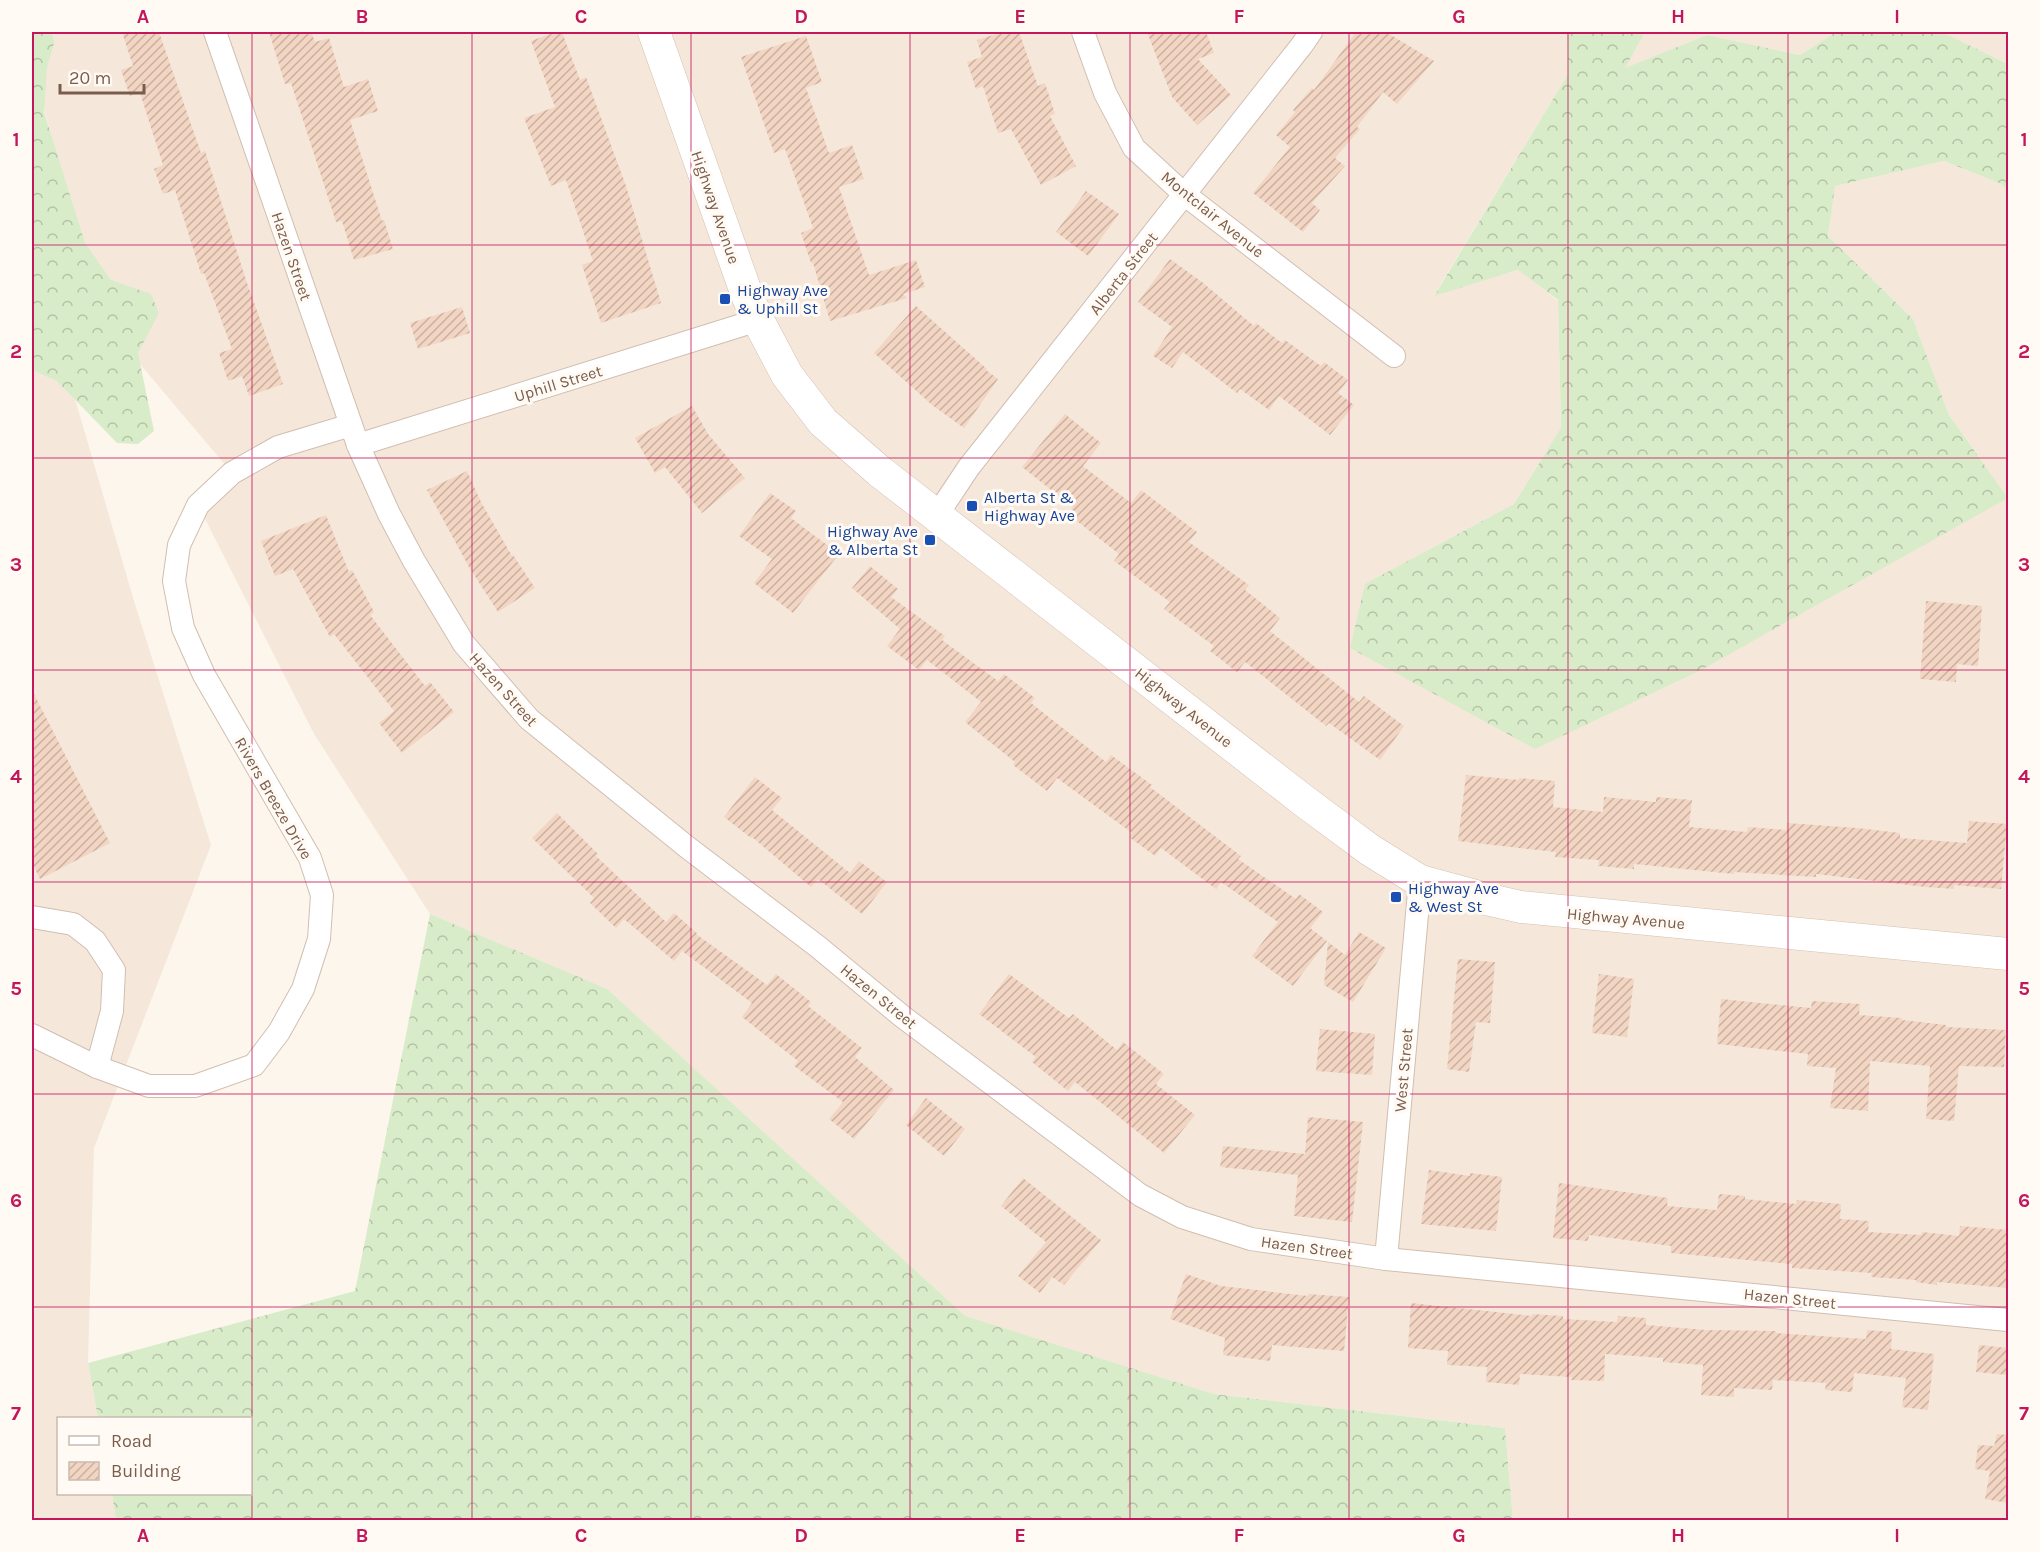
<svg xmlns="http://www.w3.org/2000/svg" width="2040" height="1552" viewBox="0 0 2040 1552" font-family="Karla,sans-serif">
<defs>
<pattern id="forest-crowns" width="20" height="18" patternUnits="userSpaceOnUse" patternTransform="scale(1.5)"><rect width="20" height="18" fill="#d8ecc9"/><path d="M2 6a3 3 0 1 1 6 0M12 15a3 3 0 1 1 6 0" fill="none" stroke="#b4c2a5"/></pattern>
<pattern id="building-hatch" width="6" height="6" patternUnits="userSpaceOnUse" patternTransform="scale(1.5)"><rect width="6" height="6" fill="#f3d5c3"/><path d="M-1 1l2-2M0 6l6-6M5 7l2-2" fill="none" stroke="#cab0a1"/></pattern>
</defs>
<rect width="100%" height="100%" fill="#fdf6ec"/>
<g fill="#f5e8da">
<polygon points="32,32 1567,32 1568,74 1434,295 1519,270 1558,301 1561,429 1514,504 1366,584 2008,498 1949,415 1913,319 1828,236 1834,186 1944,161 2001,184 2008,191 2008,1520 1513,1520 1505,1428 1214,1394 964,1316 607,990 430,914 314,734 198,505 232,473 101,318 32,65"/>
<polygon points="1645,32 1836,32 1800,55 1707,35 1624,69"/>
<polygon points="1942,32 2008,32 2008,64"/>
<polygon points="54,327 134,601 211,845 94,1148 88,1363 98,1418 58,1418 58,1494 112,1494 116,1520 32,1520 32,331"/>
</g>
<g fill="url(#forest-crowns)">
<polygon points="32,32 52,32 54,43 47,68 44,112 85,243 111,280 151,294 159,313 138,353 154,431 138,444 117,443 57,381 32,370"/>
<polygon points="1567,32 1645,32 1625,68 1707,35 1800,55 1836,32 1942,32 2008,64 2008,191 2001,184 1944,161 1835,186 1828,236 1913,319 1949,415 2008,498 1701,670 1535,749 1350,648 1365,584 1514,504 1561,428 1558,300 1518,270 1434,296 1568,74"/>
<polygon points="430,914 607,989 965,1316 1214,1394 1505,1428 1513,1520 116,1520 112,1494 250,1494 250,1418 98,1418 88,1363 355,1291"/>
</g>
<g fill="url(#building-hatch)">
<polygon points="122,32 159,32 201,153 205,151 246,280 283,384 249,396 242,376 228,381 219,353 232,349 204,273 201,274 175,190 163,194 154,169 163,165 140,93 130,96 121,70 133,66"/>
<polygon points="269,32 311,32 315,42 329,38 344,87 368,79 378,111 350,120 382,221 384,220 393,249 354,260 342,221 336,222 291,83 285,84"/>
<polygon points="556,32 562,32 580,80 586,77 626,186 661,303 601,323 582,265 593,261 566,180 551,186 524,118 555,107 531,41"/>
<polygon points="1003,32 1019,32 1038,86 1045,83 1055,114 1050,116 1076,166 1041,185 1011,129 998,133 983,86 976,89 967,62 982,57 977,40"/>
<polygon points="1147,32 1206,32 1214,53 1198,59 1231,95 1197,125 1172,97"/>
<polygon points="1356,32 1386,32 1434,61 1397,104 1383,92 1357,127 1360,129 1335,158 1345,166 1312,203 1320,210 1303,232 1253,193 1290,147 1276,135 1295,112 1293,110 1312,88 1314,90"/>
<polygon points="806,36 822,82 806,88 829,153 852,145 864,179 839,187 869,275 916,260 925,287 903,294 907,298 830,321 813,263 811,263 801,233 813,228 785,149 774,153 741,57"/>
<polygon points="1086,191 1119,214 1088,256 1056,232"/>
<polygon points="1170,259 1202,282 1254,326 1256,323 1282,343 1285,340 1321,366 1324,362 1348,380 1338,393 1354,405 1330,435 1279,396 1269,410 1240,389 1237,393 1183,352 1172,368 1153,356 1172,327 1138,302"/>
<polygon points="916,306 987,369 986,370 998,379 964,428 932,405 874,353"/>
<polygon points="462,307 470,333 418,349 410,323"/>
<polygon points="692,406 708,434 745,478 702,513 665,467 655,473 635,438"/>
<polygon points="1065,414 1101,443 1083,466 1131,503 1141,490 1197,532 1189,542 1249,585 1245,590 1280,618 1270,631 1359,702 1364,696 1404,726 1380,760 1329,723 1326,726 1245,662 1237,672 1210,651 1214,646 1164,609 1170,602 1114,561 1119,554 1068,514 1073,507 1022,467"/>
<polygon points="467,471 481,502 512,556 513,555 535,588 498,612 469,567 427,490"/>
<polygon points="770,493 796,511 791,518 839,554 793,613 754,583 772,559 739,536"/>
<polygon points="326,515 349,572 352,570 374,612 370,615 425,686 430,682 454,712 402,753 379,723 394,711 334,634 330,637 293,569 275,576 261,541"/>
<polygon points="870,566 898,589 891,597 945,636 942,640 998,681 1004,674 1035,698 1031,703 1106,762 1111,755 1152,785 1150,787 1241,856 1238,859 1296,899 1299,894 1323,912 1310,928 1327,941 1293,986 1252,956 1278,922 1221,882 1216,889 1161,848 1155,856 1129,837 1132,833 1057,778 1047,791 1013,765 1015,762 965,722 981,702 927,660 919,670 887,646 900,629 852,588"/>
<polygon points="1926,601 1982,606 1978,666 1957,664 1956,682 1920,679"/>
<polygon points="32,690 110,843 40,879 32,863"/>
<polygon points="1466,775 1519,780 1519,778 1555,781 1553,807 1603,812 1604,797 1656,802 1656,797 1692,800 1689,827 1747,832 1748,827 1786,830 1787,823 1857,828 1900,833 1900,838 1967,843 1969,821 2007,824 2001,889 1954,885 1954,889 1926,887 1816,874 1816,877 1734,872 1734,874 1634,864 1634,869 1598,866 1599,860 1555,857 1556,852 1458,841"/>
<polygon points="755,777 782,798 772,810 850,873 859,861 887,882 862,914 818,879 811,887 752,837 751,838 724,817"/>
<polygon points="557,813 598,854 596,856 666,922 674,913 697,933 696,934 767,985 776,974 811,1002 808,1006 862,1048 855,1057 894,1090 854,1139 829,1119 843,1102 794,1066 798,1061 742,1017 752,1003 682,951 674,961 624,919 616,928 590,903 594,898 532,838"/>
<polygon points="1359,932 1386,948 1353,1002 1324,985 1328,942 1345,955"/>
<polygon points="1458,959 1495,962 1490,1023 1476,1022 1469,1072 1447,1069"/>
<polygon points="1009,974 1069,1018 1073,1014 1117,1050 1123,1042 1164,1074 1156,1084 1195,1115 1164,1153 1075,1082 1068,1091 1032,1062 1036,1057 979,1014"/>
<polygon points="1599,974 1634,979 1627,1037 1592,1033"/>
<polygon points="1721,999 1811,1008 1812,1001 1860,1004 1859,1015 1902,1018 1902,1020 1946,1025 1946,1027 2006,1030 2004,1067 1959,1066 1954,1121 1926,1119 1930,1066 1870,1061 1868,1111 1830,1108 1836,1068 1807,1066 1808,1054 1717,1044"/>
<polygon points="1320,1029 1375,1034 1372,1075 1316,1071"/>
<polygon points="926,1098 965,1129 944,1156 906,1125"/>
<polygon points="1308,1117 1363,1122 1352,1222 1294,1216 1298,1175 1220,1167 1223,1146 1305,1154"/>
<polygon points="1429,1170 1470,1176 1470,1173 1502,1177 1496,1231 1421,1224"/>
<polygon points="1023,1178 1101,1240 1064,1285 1052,1277 1040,1293 1018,1276 1046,1242 1001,1206"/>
<polygon points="1559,1183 1668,1198 1667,1206 1717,1210 1719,1194 1745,1196 1745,1199 1796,1204 1797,1200 1841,1204 1840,1219 1869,1221 1868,1232 1921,1235 1922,1232 1959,1236 1960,1226 2008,1230 2008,1288 1937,1282 1937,1285 1916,1282 1916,1280 1871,1277 1872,1273 1792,1268 1792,1264 1671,1253 1671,1246 1589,1235 1588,1241 1553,1238"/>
<polygon points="1186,1274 1221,1286 1308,1296 1308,1294 1349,1297 1344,1351 1272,1345 1270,1361 1223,1355 1225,1338 1170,1319"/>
<polygon points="1411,1303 1532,1316 1532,1314 1563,1316 1563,1319 1617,1322 1618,1316 1646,1318 1646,1325 1706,1330 1776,1331 1776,1333 1866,1339 1867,1330 1892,1332 1891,1349 1934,1354 1928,1410 1902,1407 1906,1378 1854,1373 1852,1392 1825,1390 1826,1383 1773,1380 1772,1390 1734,1388 1734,1397 1701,1395 1703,1365 1663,1362 1663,1358 1605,1354 1604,1381 1571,1380 1572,1377 1520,1374 1519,1385 1486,1382 1487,1367 1447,1365 1448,1351 1408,1348"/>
<polygon points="1979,1345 2008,1348 2008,1375 1976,1372"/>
<polygon points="1997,1434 2008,1435 2008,1503 1985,1499 1990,1471 1975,1469 1978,1445 1994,1446"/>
</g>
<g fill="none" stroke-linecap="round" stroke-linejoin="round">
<defs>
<g id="street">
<polyline points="215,32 358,445 389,514 414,561 464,644 529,719 687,847 817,946 903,1017 1140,1195 1182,1217 1251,1239 1386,1259 2008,1320"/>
<polyline points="1083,32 1105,93 1134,148 1184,194 1394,356"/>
<polyline points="358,445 758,320"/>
<polyline points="937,515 969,467 1302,45 1311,32"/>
<polyline points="32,917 73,924 95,941 114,970 112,1011 97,1067"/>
<polyline points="32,1035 97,1067 149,1086 195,1086 254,1065 279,1032 303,989 319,939 322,895 310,858 204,675 183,628 174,581 179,545 198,505 232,473 278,447 351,425"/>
<polyline points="1386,1259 1420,881"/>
</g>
<polyline id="secondary" points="654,32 747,295 758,320 787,375 823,422 879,471 1304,801 1370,850 1420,881 1490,900 1521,907 2008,954"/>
</defs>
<use href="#street" stroke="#d1beb0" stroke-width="24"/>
<use href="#secondary" stroke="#d6c0b0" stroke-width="33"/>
<use href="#street" stroke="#fff" stroke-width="22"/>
<use href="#secondary" stroke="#fff" stroke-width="32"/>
</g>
<path fill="none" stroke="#c2185b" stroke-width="1.5" stroke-opacity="0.55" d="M252,32V1520M472,32V1520M691,32V1520M910,32V1520M1130,32V1520M1349,32V1520M1568,32V1520M1788,32V1520M32,245H2008M32,458H2008M32,670H2008M32,882H2008M32,1094H2008M32,1307H2008"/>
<g fill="#1a4fb4" stroke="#fffaf3" stroke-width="2">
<rect x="719" y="293" width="12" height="12" rx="3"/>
<rect x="966" y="500" width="12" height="12" rx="3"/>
<rect x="924" y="534" width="12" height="12" rx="3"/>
<rect x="1390" y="891" width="12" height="12" rx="3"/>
</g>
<g text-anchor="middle" stroke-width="6" stroke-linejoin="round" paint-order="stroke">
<g font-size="16" fill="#7a5c4d" stroke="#fffaf3">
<text transform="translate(716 207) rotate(71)" y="6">Highway Avenue</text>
<text transform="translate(1213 214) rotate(39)" y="6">Montclair Avenue</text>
<text transform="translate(292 256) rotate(71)" y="6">Hazen Street</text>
<text transform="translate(1123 273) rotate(-52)" y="6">Alberta Street</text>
<text transform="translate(558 383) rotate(-17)" y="6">Uphill Street</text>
<text transform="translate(504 689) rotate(48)" y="6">Hazen Street</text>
<text transform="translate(1184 707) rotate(38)" y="6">Highway Avenue</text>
<text transform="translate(274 798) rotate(60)" y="6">Rivers Breeze Drive</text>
<text transform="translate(1626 918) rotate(5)" y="6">Highway Avenue</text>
<text transform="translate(879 996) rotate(39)" y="6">Hazen Street</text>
<text transform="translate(1403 1070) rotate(-85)" y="6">West Street</text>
<text transform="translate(1307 1247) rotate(8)" y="6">Hazen Street</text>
<text transform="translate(1790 1298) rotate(6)" y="6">Hazen Street</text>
</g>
<g font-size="16" fill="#164399" stroke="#fffaf3" text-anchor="start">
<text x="737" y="296">Highway Ave<tspan x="737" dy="18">&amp; Uphill St</tspan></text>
<text x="984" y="503">Alberta St &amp;<tspan x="984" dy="18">Highway Ave</tspan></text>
<text x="918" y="537" text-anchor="end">Highway Ave<tspan x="918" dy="18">&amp; Alberta St</tspan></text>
<text x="1408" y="894">Highway Ave<tspan x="1408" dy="18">&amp; West St</tspan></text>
</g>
</g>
<rect width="2040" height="1552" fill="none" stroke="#fffaf3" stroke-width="66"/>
<rect x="57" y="1417" width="195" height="78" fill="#fffaf3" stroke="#cabbb1" stroke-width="1.5"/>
<rect x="69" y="1436" width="30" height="9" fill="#ffffff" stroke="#cabbb1" stroke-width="1.5"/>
<text x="111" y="1447" font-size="18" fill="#7a5c4d">Road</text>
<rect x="69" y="1462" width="30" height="18" fill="url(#building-hatch)" stroke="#cabbb1" stroke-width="1.5"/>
<text x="111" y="1477" font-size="18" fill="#7a5c4d">Building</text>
<path d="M60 84v9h84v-9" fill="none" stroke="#7a5c4d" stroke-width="3"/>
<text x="69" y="84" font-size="18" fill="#7a5c4d" stroke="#fffaf3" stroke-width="4.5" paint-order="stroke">20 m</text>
<rect x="33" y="33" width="1974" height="1486" fill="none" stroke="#c2185b" stroke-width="2"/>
<g font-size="20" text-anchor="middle" font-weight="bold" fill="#c2185b">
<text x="143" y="23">A</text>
<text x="362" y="23">B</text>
<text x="581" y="23">C</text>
<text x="801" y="23">D</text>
<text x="1020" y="23">E</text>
<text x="1239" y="23">F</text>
<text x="1459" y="23">G</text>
<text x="1678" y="23">H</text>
<text x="1897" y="23">I</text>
<text x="16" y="146">1</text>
<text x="2024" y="146">1</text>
<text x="16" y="358">2</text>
<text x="2024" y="358">2</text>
<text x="16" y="571">3</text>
<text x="2024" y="571">3</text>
<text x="16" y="783">4</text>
<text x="2024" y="783">4</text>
<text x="16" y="995">5</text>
<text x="2024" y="995">5</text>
<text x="16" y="1207">6</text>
<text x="2024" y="1207">6</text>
<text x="16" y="1420">7</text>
<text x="2024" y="1420">7</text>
<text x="143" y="1542">A</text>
<text x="362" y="1542">B</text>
<text x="581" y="1542">C</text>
<text x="801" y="1542">D</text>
<text x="1020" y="1542">E</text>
<text x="1239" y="1542">F</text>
<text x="1459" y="1542">G</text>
<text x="1678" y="1542">H</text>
<text x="1897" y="1542">I</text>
</g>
</svg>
